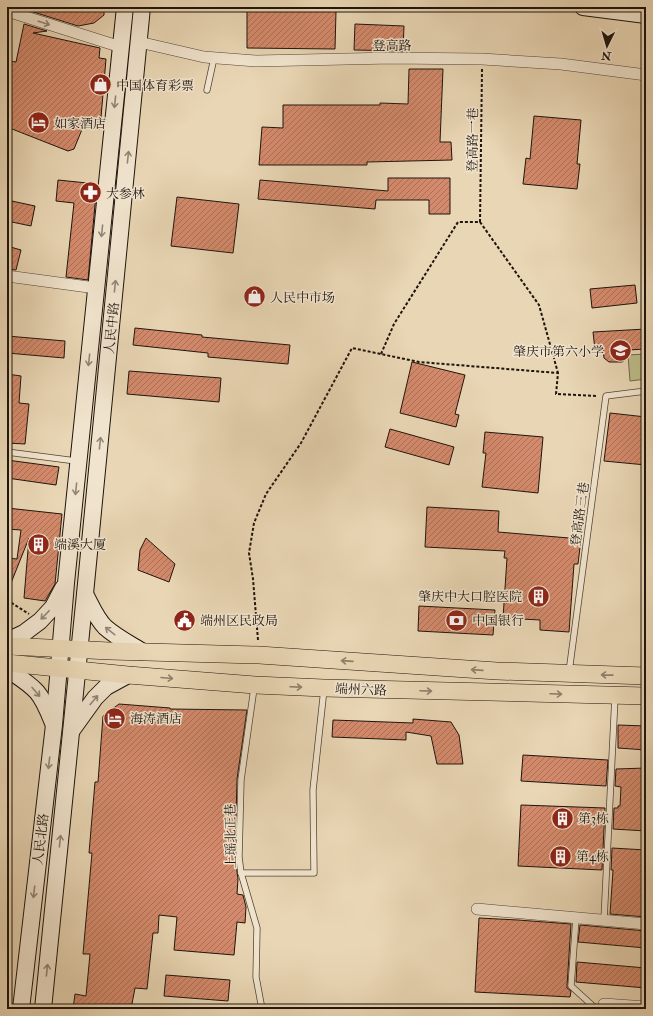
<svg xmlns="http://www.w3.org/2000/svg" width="653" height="1016" viewBox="0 0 653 1016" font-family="'IM FELL Double Pica','Noto Serif SC',serif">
<defs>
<pattern id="building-hatch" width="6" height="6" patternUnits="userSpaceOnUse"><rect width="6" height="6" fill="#d48a6c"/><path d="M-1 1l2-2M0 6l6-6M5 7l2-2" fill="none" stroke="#ab7057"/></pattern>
</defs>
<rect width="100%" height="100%" fill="#e9d6b4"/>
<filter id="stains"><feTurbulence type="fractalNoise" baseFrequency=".005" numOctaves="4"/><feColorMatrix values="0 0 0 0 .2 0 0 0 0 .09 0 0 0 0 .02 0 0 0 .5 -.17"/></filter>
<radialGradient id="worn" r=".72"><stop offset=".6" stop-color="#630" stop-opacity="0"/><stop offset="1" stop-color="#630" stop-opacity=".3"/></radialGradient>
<polygon fill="#bdbc89" stroke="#6e684b" points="646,354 646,379 630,381 628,355"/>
<g fill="url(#building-hatch)" stroke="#1e140d">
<polygon points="28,7 104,7 104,15 94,23 78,26 27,10"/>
<polygon points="247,10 336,11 335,49 247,48"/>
<polygon points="24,24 47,31 33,33 100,48 99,58 106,59 100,129 83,127 74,149 68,151 7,127 7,64 9,64 10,61 16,62"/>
<polygon points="355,24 404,26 403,51 354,50"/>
<polygon points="409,69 443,69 440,142 451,142 452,160 367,162 367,165 259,165 262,127 283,128 283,105 380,105 380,103 408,104"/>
<polygon points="534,116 581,120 577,164 580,164 577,189 523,184 526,158 530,159"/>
<polygon points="388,178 450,178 450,214 429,214 429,200 376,200 375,209 258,199 260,180 388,191"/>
<polygon points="58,180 97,184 88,280 66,277 74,203 56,201"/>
<polygon points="177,197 239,204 233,253 171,246"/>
<polygon points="7,200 35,206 31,226 7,221"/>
<polygon points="7,246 21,250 16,270 7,269"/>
<polygon points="635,285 637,303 592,308 590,289"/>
<polygon points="135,328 202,335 202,337 290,345 288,364 208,357 208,353 133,345"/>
<polygon points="646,329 646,349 628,350 629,357 622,362 609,362 604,358 603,349 595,350 593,332"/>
<polygon points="7,336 65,341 64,358 7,353"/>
<polygon points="412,362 465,375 455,414 459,415 456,427 400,413"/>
<polygon points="129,371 221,378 219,402 127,394"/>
<polygon points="7,374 21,376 19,403 29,404 25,444 7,443"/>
<polygon points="610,413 646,417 646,465 604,461"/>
<polygon points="390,429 454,447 449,465 385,447"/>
<polygon points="485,432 543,437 538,493 482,487 486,453 483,453"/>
<polygon points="7,460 59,467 56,485 7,478"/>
<polygon points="427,507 499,511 498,532 581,539 578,564 574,564 569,632 540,630 540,620 503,618 507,558 504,558 505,551 425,547"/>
<polygon points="7,508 62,514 55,584 45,601 24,598 29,538 7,593 7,558 17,559 21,530 7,529"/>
<polygon points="146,538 175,564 169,582 138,570 140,550"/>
<polygon points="419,606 495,610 493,635 418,631"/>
<polygon points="119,704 170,708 170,709 247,710 237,779 235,857 238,879 237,894 243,895 246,907 245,923 237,922 234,955 174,950 177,917 159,915 158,933 153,933 147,989 135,988 131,1009 73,1009 75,994 86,996 90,954 83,954 92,853 89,853 95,782 98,782 103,716"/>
<polygon points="413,719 451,722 459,735 463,764 437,764 431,736 406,732 406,740 332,737 333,720 413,723"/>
<polygon points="618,725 646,726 646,750 618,748"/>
<polygon points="523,755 608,760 606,786 521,781"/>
<polygon points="646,768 646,831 613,829 614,808 618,808 618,806 620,806 621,787 615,786 616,769"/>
<polygon points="521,805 605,808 602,870 518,866"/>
<polygon points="612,848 646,850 646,917 610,914 613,871 613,870 611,870"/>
<polygon points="479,918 518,920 571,924 567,986 567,988 571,991 570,997 475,992"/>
<polygon points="580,925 646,931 646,948 578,942"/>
<polygon points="577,962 646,968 646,988 576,982"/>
<polygon points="166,975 230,980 228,1001 164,996"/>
</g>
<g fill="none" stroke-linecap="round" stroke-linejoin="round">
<defs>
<g id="lane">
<polyline points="207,90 214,58"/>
<polyline points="7,452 76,461"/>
<polyline points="569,672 606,396 646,391"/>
<polyline points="254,688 241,780 239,857 241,873 257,928 256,977 262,1009"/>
<polyline points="241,873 314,873 313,790 324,689"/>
<polyline points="576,918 571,986 593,1006 593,1009"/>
<polyline points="604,920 615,697"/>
</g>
<g id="street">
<polyline points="7,11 121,47"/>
<polyline points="139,42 204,57 256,61 392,58 482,59 561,64 646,75"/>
<polyline points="7,276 96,288"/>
<polyline points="477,909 646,924"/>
<polyline points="604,1009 604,1004 646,1007"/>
</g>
<g id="secondary">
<polyline points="583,7 646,15"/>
<path d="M85,594C91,605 96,618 105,627C116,637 130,644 143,652"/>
<polyline points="7,641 24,633 40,621 53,607 63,588"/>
<path d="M7,669C17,676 29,683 37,692C44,700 49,713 53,723"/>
<polyline points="72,730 95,698 106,687 128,675"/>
<polyline points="21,1009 54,725 66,583 125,7"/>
<polyline points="43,1009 85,594 142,7"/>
</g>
<g id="primary">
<polyline points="7,646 110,651 259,655 497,671 646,676"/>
<polyline points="7,663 128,675 255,685 324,688 646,696"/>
</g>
</defs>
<use href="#lane" stroke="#514437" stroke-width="7"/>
<use href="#street" stroke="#514437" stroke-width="12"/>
<use href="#secondary" stroke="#1e140d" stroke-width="18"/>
<use href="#primary" stroke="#1e140d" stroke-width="18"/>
<g stroke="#1e140d" stroke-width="2" stroke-dasharray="3 2" stroke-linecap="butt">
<polyline points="480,222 539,305 558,373"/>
<polyline points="480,222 482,69"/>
<polyline points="381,354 394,324 458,222 480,222"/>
<polyline points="7,600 29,614"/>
<polyline points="258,640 253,579 249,553 254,523 266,494 301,443 352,348 419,362 558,373 556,394 597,396"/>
</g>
<use href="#lane" stroke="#f1e4ce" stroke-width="5.5"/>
<use href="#street" stroke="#f1e4ce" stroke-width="11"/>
<use href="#secondary" stroke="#f1e4ce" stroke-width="16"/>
<use href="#primary" stroke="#e9d6b4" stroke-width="17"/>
</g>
<defs><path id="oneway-shaft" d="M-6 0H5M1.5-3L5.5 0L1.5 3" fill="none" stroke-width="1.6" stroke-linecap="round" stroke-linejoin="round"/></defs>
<g stroke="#928677">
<use href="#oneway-shaft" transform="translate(44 23) rotate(18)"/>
<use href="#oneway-shaft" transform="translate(115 102) rotate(96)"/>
<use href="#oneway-shaft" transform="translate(128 157) rotate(-84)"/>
<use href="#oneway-shaft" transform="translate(102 231) rotate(96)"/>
<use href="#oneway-shaft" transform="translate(115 286) rotate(-84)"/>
<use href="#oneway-shaft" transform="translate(89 360) rotate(96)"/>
<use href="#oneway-shaft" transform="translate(100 443) rotate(-84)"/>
<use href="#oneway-shaft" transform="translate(76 489) rotate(96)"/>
<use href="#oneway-shaft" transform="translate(45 615) rotate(134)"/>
<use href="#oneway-shaft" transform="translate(110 631) rotate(-142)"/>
<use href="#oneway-shaft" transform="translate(36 692) rotate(49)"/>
<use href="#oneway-shaft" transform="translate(94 700) rotate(-50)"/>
<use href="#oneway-shaft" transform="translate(49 763) rotate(97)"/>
<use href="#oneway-shaft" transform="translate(60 841) rotate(-84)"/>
<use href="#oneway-shaft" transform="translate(34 892) rotate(97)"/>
<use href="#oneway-shaft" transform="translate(47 970) rotate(-84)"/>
</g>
<g stroke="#8e7f69">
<use href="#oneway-shaft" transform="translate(347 661) rotate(-176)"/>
<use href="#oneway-shaft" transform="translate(477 670) rotate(-176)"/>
<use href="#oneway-shaft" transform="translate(607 675) rotate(-179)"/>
<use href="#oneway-shaft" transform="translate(167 678) rotate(5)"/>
<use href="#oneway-shaft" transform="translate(296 687) rotate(2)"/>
<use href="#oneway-shaft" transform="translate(426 691) rotate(2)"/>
<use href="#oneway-shaft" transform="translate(556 694) rotate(2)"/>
</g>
<defs>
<symbol id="shop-disc" viewBox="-11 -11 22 22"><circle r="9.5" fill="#8f2418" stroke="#f1e4ce"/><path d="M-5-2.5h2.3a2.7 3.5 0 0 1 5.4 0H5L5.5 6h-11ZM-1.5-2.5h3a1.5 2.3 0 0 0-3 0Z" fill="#fff"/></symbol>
<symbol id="hotel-disc" viewBox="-11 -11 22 22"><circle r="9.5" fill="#8f2418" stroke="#f1e4ce"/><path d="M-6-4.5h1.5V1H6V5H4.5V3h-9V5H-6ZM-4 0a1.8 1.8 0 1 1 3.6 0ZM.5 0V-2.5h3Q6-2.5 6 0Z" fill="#fff"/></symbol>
<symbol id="pharmacy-disc" viewBox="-11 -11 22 22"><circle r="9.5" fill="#8f2418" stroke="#f1e4ce"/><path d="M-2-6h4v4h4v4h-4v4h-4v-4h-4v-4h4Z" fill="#fff"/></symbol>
<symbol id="school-disc" viewBox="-11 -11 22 22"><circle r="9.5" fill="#8f2418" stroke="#f1e4ce"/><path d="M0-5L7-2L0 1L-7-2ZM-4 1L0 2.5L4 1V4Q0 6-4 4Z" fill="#fff"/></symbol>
<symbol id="building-disc" viewBox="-11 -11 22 22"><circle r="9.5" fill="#8f2418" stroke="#f1e4ce"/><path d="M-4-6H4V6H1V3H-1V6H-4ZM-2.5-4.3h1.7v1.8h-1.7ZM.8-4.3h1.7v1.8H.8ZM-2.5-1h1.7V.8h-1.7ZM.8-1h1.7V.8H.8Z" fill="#fff"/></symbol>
<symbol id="civic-disc" viewBox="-11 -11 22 22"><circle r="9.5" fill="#8f2418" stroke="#f1e4ce"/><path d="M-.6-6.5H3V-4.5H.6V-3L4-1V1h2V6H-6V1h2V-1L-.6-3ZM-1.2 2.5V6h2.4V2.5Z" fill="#fff"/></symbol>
<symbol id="bank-disc" viewBox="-11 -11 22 22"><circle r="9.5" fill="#8f2418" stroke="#f1e4ce"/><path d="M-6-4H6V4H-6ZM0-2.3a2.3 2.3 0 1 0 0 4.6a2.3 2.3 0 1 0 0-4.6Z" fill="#fff"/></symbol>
</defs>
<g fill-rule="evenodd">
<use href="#shop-disc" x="88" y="72" width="25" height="25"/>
<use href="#hotel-disc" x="26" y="110" width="25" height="25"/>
<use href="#pharmacy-disc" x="78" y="180" width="25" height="25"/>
<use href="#shop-disc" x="242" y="284" width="25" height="25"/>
<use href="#school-disc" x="608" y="338" width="25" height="25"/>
<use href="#building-disc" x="26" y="532" width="25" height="25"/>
<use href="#building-disc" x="526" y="584" width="25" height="25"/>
<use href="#civic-disc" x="172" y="608" width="25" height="25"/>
<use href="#bank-disc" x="444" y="608" width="25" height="25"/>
<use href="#hotel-disc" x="102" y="706" width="25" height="25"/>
<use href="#building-disc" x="550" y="806" width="25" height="25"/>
<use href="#building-disc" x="548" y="844" width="25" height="25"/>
</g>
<g text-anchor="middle" stroke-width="3" stroke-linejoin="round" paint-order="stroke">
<g font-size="13" fill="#1e140d" stroke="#f1e4ce">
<text x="392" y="50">登高路</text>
<text transform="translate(472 140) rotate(-89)" y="5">登高路一巷</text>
<text transform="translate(111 328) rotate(-84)" y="5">人民中路</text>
<text transform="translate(579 514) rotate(-82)" y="5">登高路三巷</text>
<text transform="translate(361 689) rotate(2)" y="5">端州六路</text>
<text transform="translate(230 836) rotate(-91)" y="5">上瑶北正巷</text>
<text transform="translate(40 839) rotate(-83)" y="5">人民北路</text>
</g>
<g font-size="13" fill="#1e140d" stroke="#f1e4ce" text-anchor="start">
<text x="116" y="90">中国体育彩票</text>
<text x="54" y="128">如家酒店</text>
<text x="106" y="198">大参林</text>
<text x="270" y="302">人民中市场</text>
<text x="604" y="356" text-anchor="end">肇庆市第六小学</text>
<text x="54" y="549">端溪大厦</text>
<text x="522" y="601" text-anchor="end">肇庆中大口腔医院</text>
<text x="200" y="625">端州区民政局</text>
<text x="472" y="625">中国银行</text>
<text x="130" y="723">海涛酒店</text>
<text x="578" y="823">第3栋</text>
<text x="576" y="861">第4栋</text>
</g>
</g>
<rect width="653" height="1016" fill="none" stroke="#e9d6b4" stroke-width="24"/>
<rect x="8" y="8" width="637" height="1000" fill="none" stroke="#1e140d" stroke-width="2"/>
<rect x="12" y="12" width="629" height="992" fill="none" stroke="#1e140d"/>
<g transform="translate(607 46) rotate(185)" stroke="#f1e4ce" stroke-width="3" paint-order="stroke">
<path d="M0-3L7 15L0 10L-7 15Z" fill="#1e140d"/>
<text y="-6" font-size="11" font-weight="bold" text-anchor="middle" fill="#1e140d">N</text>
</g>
<rect width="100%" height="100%" filter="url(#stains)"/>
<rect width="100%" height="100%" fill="url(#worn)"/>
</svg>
